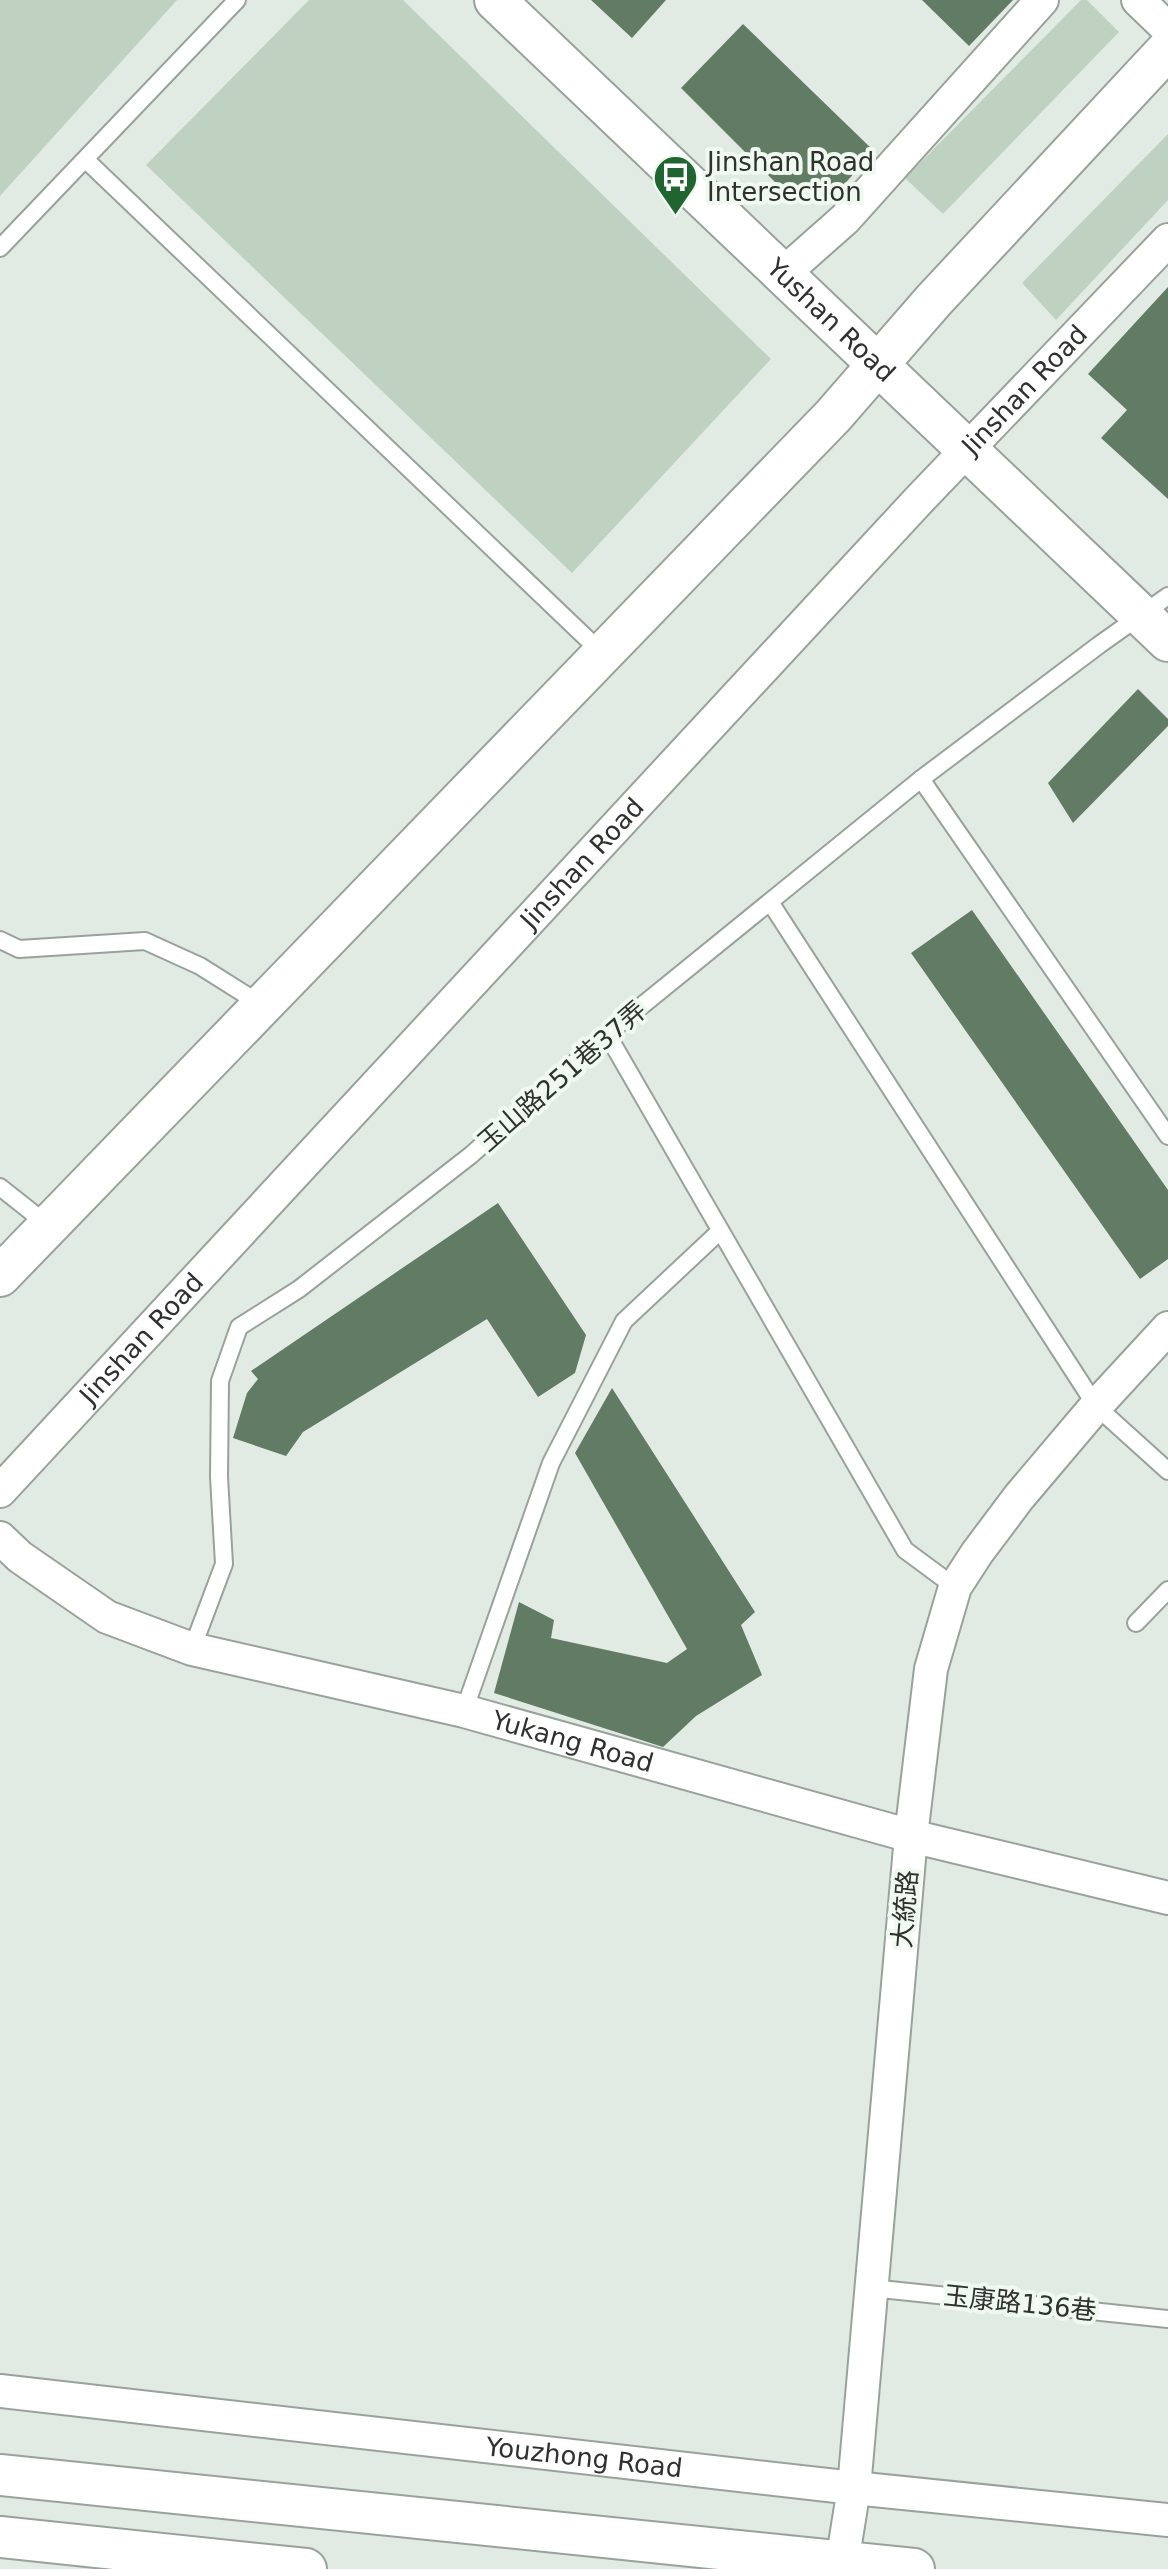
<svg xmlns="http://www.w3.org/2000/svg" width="1168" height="2569" viewBox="0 0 1168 2569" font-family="'DejaVu Sans','Noto Sans TC',sans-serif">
<rect width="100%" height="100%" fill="#e2ebe3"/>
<g fill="#bfd2c1">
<polygon points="0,0 177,0 0,196"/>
<polygon points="309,0 403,0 771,359 572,573 146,165"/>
<polygon points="1081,0 1087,0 1119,32 943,214 905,178"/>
<polygon points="1168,134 1168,200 1056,320 1022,283"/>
</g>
<g fill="#617b64">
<polygon points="591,0 666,0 632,38"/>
<polygon points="922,0 1013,0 969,46"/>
<polygon points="743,24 874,151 840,189 777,184 681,88"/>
<polygon points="1168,287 1168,499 1101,438 1127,410 1088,374"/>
<polygon points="1138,689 1168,719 1168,726 1073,823 1048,783"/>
<polygon points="972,910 1168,1190 1168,1259 1140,1279 911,953"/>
<polygon points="498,1203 586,1335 575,1373 538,1397 487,1319 303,1432 286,1456 233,1438 247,1393 258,1379 251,1371"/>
<polygon points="612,1388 755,1612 741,1625 762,1675 696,1716 663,1747 494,1693 519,1602 554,1620 551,1638 667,1663 687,1649 575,1453"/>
</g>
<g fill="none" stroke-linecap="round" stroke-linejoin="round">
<defs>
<g id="service">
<polyline points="86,160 602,653"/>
<polyline points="0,248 237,0"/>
<polyline points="921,779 1168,1136"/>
<polyline points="770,902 1096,1406 1168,1471"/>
<polyline points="0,940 19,949 145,941 200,966 262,1005"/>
<polyline points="607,1034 905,1550 955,1587"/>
<polyline points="0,1187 48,1225"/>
<polyline points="1136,1623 1168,1590"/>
<polyline points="192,1649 224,1564 219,1477 220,1381 239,1327 299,1289 471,1155 607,1034 921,779 1099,645 1168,596"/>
<polyline points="464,1711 551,1463 624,1321 720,1231"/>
<polyline points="871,2288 1168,2319"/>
</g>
<g id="minor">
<polyline points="1138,0 1168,29"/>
<polyline points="784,273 845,219 1042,0"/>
<path id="s1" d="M0,1491L918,501L1168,240"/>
<path id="s2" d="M0,1538L20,1557L107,1617L192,1649L464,1711L911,1836L1168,1898"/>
<path id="s3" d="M0,2391L854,2488L1168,2520"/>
<polyline points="841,2569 854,2488 911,1836 931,1669 955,1587 977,1553 1019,1497 1096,1406 1168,1328"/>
</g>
<g id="tertiary">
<path id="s4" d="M495,0L1168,641"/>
<polyline points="0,1276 833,416 934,300 1168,49"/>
<polyline points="0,2475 914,2569"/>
<polyline points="0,2537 306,2569"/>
</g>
</defs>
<use href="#service" stroke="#99a29a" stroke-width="20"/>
<use href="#minor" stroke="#99a29a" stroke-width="36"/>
<use href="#tertiary" stroke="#99a29a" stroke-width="44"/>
<use href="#service" stroke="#fff" stroke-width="16"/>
<use href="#minor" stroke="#fff" stroke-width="32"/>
<use href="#tertiary" stroke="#fff" stroke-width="40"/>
</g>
<defs>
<symbol id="bus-pin" viewBox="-11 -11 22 30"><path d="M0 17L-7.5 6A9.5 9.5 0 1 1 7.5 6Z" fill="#206531" stroke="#eff9f0"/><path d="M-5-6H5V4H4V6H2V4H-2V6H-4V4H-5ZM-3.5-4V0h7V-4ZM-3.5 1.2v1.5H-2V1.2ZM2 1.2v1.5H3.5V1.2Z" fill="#fff"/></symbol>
</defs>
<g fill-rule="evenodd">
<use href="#bus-pin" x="650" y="152" width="51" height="69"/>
</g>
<g text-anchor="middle" stroke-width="8" stroke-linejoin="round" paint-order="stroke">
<g font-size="26" fill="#2e312e" stroke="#eff9f0" text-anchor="start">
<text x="707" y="171">Jinshan Road<tspan x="707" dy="30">Intersection</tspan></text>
</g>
<g font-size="26" fill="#2e312e" stroke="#eff9f0">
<text dy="9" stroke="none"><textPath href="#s4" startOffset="464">Yushan Road</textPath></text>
<text dy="9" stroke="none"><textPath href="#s1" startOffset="1504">Jinshan Road</textPath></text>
<text dy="9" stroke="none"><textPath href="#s1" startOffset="856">Jinshan Road</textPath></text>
<text transform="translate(562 1076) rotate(-41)" y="9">玉山路251巷37弄</text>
<text dy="9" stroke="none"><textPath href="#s1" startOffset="208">Jinshan Road</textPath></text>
<text dy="9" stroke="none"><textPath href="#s2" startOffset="616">Yukang Road</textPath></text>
<text transform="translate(905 1909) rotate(-85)" y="9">大統路</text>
<text transform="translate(1020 2303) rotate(6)" y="9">玉康路136巷</text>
<text dy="9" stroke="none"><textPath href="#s3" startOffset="588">Youzhong Road</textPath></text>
</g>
</g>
</svg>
